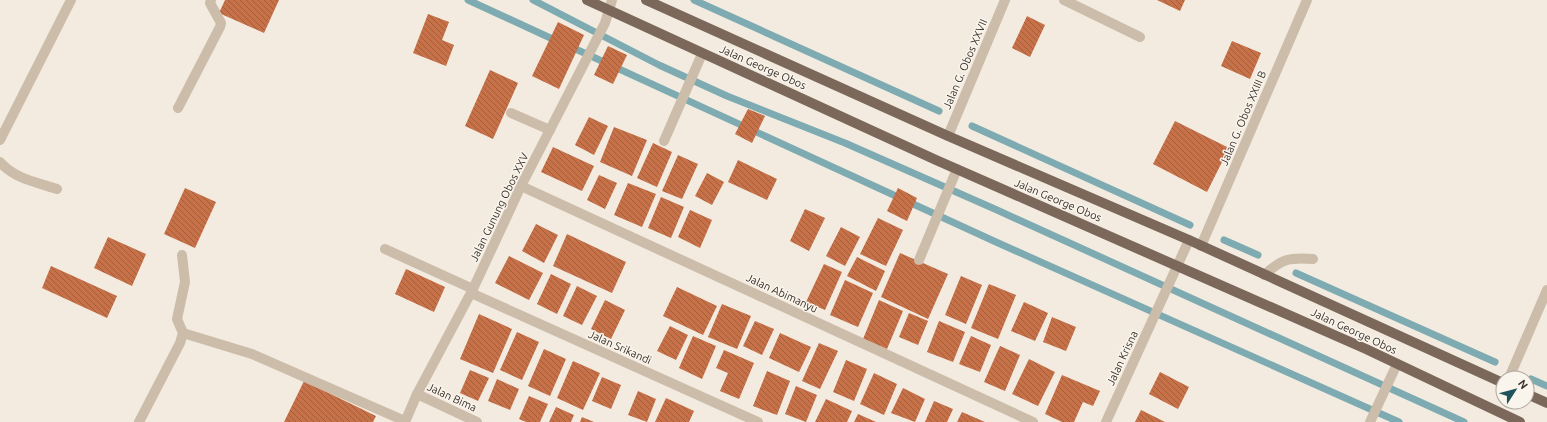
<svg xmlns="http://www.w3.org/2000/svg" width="1547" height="422" viewBox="0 0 1547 422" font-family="Ubuntu,sans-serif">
<defs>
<pattern id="building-back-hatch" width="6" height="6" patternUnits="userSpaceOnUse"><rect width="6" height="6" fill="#c77149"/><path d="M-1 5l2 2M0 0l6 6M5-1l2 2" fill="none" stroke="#a35d3d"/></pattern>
</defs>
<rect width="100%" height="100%" fill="#f3ebdf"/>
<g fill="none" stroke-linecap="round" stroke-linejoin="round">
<g stroke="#7dabb1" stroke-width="7">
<polyline points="468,0 559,42"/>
<polyline points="533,0 659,65 727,96 845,143 997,210 1464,422"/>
<polyline points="694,0 939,111"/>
<polyline points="569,46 996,242 1399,422"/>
<polyline points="972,126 1190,225"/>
<polyline points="1224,240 1258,255"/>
<polyline points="1296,273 1495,362"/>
<polyline points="1531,379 1547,386"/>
</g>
</g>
<g fill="url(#building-back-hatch)">
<polygon points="225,0 279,0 264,33 219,13"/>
<polygon points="1157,0 1185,0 1180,11"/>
<polygon points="428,14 449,22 442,40 454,45 446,66 413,53"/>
<polygon points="1027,16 1045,25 1030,57 1012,48"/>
<polygon points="558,22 584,35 559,89 532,76"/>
<polygon points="1232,41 1261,53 1250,79 1221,66"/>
<polygon points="608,46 627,55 613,84 594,75"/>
<polygon points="490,70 518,83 493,139 465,126"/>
<polygon points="748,109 765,116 752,143 735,134"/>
<polygon points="589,117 608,126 594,155 575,145"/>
<polygon points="1175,121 1229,148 1207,192 1153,164"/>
<polygon points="614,127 647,140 632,176 600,162"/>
<polygon points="653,143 672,152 657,187 637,178"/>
<polygon points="553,147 594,166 582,191 541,172"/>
<polygon points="678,155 698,164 682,199 662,191"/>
<polygon points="738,160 777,179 767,200 728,182"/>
<polygon points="707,173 724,182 712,205 695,196"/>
<polygon points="599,175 617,183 605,209 587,200"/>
<polygon points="628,183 656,194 642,227 614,215"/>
<polygon points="185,188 216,202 195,248 164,234"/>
<polygon points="898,188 917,198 907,221 887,211"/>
<polygon points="661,197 684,207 671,238 648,228"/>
<polygon points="805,209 825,218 809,251 790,241"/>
<polygon points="690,210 712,220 700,248 678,237"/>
<polygon points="878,218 903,230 886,266 860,254"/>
<polygon points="536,224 558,235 544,263 522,251"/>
<polygon points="841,227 860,237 845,266 826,256"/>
<polygon points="567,234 626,262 612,293 553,266"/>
<polygon points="108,237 146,254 132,286 94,268"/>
<polygon points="900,253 948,274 928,319 881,297"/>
<polygon points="509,256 543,273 529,300 495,283"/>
<polygon points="857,257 885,271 876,291 847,276"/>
<polygon points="824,264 842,272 825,310 806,302"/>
<polygon points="51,266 117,296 107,318 42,288"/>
<polygon points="406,269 445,287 434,312 395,294"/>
<polygon points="551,274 571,284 557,314 537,304"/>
<polygon points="961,276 982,285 966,324 945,315"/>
<polygon points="845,280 873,293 858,327 830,315"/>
<polygon points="989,284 1016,295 998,339 971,328"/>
<polygon points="577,286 597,296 582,325 563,316"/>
<polygon points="677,287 717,306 703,335 663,316"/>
<polygon points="605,300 625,310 611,339 591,329"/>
<polygon points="879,300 903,311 887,349 863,339"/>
<polygon points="1024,302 1048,313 1035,341 1011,331"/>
<polygon points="722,304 751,316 737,349 708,337"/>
<polygon points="909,313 928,321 918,345 899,337"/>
<polygon points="479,314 512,329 493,373 460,359"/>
<polygon points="1052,317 1076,327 1066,351 1043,342"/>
<polygon points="755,321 774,329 762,355 743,346"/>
<polygon points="939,321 965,332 953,362 927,352"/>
<polygon points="670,326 688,335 676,360 657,351"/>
<polygon points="517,332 539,342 522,380 500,370"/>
<polygon points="780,333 811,347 799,372 769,358"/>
<polygon points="693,336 716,346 702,379 679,368"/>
<polygon points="971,336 991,345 980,372 959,364"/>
<polygon points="819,343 838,351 820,389 802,381"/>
<polygon points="1000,346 1020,355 1005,391 984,382"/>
<polygon points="544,349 566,359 550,396 528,386"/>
<polygon points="724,350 754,363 739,399 720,391 728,373 716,368"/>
<polygon points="1029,359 1055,372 1038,406 1012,394"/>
<polygon points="846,360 867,369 854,401 833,392"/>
<polygon points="573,361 600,373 583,410 557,398"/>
<polygon points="470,370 489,378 478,401 460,393"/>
<polygon points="767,371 790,381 777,415 753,406"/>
<polygon points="1160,372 1189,387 1178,409 1149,394"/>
<polygon points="874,373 897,384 884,415 860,404"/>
<polygon points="1062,375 1100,391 1093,406 1083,402 1074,422 1062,422 1045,414"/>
<polygon points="602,377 621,385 611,409 592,401"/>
<polygon points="497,379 519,389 510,410 488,401"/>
<polygon points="304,381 376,416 373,422 284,422"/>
<polygon points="796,386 817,395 806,422 785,414"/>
<polygon points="903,388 925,399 915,422 891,413"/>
<polygon points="638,391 656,399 647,422 628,415"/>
<polygon points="529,396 548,404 540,422 526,422 519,419"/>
<polygon points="666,398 694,411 689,422 655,422"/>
<polygon points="826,399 852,411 847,422 815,422"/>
<polygon points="934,401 953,409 947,422 925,422"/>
<polygon points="556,407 574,415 571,422 549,422"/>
<polygon points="1141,410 1165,422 1135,422"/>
<polygon points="962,412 985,422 957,422"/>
<polygon points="858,414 876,422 854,422"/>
<polygon points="582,417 594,422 580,422"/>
</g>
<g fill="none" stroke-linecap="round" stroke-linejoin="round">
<g stroke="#ccbcaa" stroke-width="10">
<polyline points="1064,0 1140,37"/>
<polyline points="178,108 220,27 221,23 210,3 211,0"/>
<polyline points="511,113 550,130"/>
<polyline points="948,136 1005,0"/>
<polyline points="0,140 71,0"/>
<polyline points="664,141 702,54"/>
<path d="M0,162C15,179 36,182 57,189"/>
<polyline points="521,186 1033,422"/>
<polyline points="1201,246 1307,0"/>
<polyline points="385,249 473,289"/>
<polyline points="182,255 185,282 177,319 183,333"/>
<polyline points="919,260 957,169"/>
<path d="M1264,275C1282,259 1289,257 1313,259"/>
<polyline points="471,293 758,422"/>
<polyline points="1509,378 1547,290"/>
<polyline points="417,394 477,422"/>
<polyline points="139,422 180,343 183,333 252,354 405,421"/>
<polyline points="405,422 417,394 473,289 521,186 605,23 612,0"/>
<polyline points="1106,422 1189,240"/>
<polyline points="1370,422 1397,364"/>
</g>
<g stroke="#7b685b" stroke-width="10">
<polyline points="587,0 936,160 1366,349 1520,422"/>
<polyline points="646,0 948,136 1189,240 1503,383"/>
<polyline points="1527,394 1547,403"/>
</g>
</g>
<g text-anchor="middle" stroke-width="3" stroke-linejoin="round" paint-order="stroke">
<g font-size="11" fill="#39302a" stroke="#faf5ec">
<text transform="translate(965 64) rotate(-67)" y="4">Jalan G. Obos XXVII</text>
<text transform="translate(763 67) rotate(24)" y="4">Jalan George Obos</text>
<text transform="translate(1243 118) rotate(-67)" y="4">Jalan G. Obos XXIII B</text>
<text transform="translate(1058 200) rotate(23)" y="4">Jalan George Obos</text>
<text transform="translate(499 207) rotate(-64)" y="4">Jalan Gunung Obos XXV</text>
<text transform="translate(782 293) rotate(25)" y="4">Jalan Abimanyu</text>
<text transform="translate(1354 331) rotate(25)" y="4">Jalan George Obos</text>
<text transform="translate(620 347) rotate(24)" y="4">Jalan Srikandi</text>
<text transform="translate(1122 358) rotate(-65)" y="4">Jalan Krisna</text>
<text transform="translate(452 397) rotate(25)" y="4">Jalan Bima</text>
</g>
</g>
<g transform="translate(1515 390) rotate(54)"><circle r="19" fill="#faf5ec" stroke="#ada69e"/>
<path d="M0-3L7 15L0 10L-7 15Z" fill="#1f535b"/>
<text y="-6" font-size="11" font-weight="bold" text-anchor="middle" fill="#39302a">N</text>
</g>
</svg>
